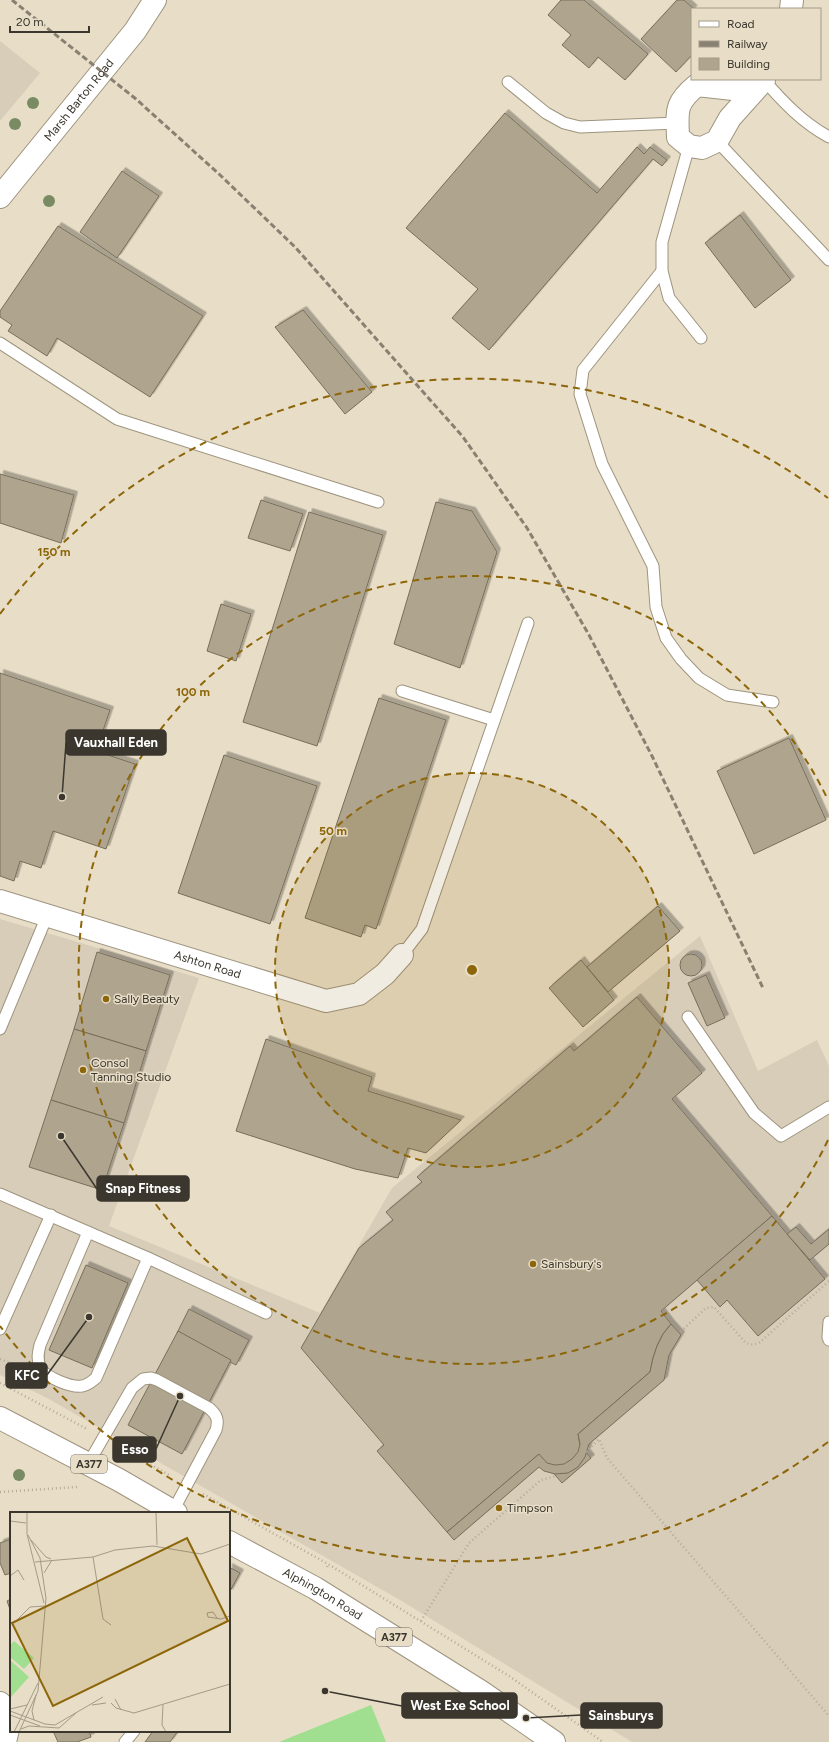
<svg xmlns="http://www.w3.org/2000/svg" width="829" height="1742" viewBox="0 0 829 1742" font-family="Figtree,sans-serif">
<defs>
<filter id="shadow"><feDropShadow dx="3.5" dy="-3.5" stdDeviation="0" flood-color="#0004"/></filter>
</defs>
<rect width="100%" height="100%" fill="#e8ddc6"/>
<g fill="#d8cdb9">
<polygon points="0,41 40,73 0,121"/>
<polygon points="0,919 199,978 109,1226 320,1313 392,1188 700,936 758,1071 817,1040 829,1066 829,1742 632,1742 400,1600 47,1398 0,1375"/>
</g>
<polygon fill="#a1df90" points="371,1705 386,1742 279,1742"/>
<g fill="#afa58f" stroke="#786e5a" filter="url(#shadow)">
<polygon points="561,0 584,0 648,54 625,80 598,57 589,68 562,45 571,35 548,15"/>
<polygon points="677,0 684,0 694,9 692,9 692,55 676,72 641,39"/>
<polygon points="505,113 597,193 637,147 644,154 650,147 667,160 662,166 653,159 489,350 452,318 478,289 406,228"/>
<polygon points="122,171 159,196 117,258 80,232"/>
<polygon points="740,215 791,280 755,308 705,243"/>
<polygon points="58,226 203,316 150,397 57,338 47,356 8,331 12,325 0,317 0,311"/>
<polygon points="303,310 372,392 345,414 275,327"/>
<polygon points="0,474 74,495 61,543 0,523"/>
<polygon points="261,500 303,514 290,551 248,538"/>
<polygon points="436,502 472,511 497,552 460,668 394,644"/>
<polygon points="309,512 383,535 317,746 243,722"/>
<polygon points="221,604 251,614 236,661 207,651"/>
<polygon points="0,673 110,710 96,751 135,764 106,849 53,831 41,868 20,861 14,881 0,876"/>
<polygon points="379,698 446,720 376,929 365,925 361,937 305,918"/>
<polygon points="789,738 826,820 754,854 717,771"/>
<polygon points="224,755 317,786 270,924 178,893"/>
<polygon points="658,906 680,931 608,992 587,967"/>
<polygon points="97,952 170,975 146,1051 74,1029"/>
<circle cx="691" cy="965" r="11"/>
<polygon points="581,960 614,1000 583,1027 549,988"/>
<polygon points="706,975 725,1018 707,1026 688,983"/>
<polygon points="637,997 702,1073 672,1099 772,1216 661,1311 671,1324 663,1334 657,1346 653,1358 650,1372 578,1434 580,1445 591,1458 562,1483 538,1455 447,1532 377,1451 384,1445 301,1348 359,1248 393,1220 386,1212 422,1182 417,1177 570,1046 574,1051"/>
<polygon points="74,1029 146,1051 124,1123 51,1100"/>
<polygon points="266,1039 372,1077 368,1091 461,1120 426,1153 408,1148 398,1178 355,1169 236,1131"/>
<polygon points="51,1100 124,1123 102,1190 29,1167"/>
<polygon points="772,1216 825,1279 758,1336 727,1300 720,1307 697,1280"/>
<polygon points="796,1227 811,1244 829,1229 829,1244 810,1260 787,1234"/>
<polygon points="86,1265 128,1283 92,1368 49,1350"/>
<polygon points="189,1309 249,1340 236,1365 177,1333"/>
<polygon points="671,1324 681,1335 669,1355 664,1380 589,1444 585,1457 578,1467 568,1473 555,1474 544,1471 539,1467 454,1540 447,1532 539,1454 547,1463 555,1465 564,1464 572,1459 578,1452 580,1444 578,1434 650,1372 653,1358 657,1346 663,1334"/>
<polygon points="178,1331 231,1360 182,1454 128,1425"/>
<polygon points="11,1539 11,1573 5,1575 0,1563 0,1543"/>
<polygon points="229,1567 240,1573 229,1593"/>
<polygon points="11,1599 11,1612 7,1601"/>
<polygon points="53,1731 89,1731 91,1737 77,1742 58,1742"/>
<polygon points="153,1731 178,1731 170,1742 145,1742"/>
</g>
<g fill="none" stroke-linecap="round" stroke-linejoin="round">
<defs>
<g id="service">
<path d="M764,80C783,102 803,123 829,137"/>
<polyline points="508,82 546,113 564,123 580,127 677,123"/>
<polyline points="717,141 829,260"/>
<polyline points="689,146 662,242 662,271 669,298 701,338"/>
<polyline points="662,271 583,370 580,394 602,464 653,566 656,607 666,638 681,659 699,678 727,695 773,702"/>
<polyline points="0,343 117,419 378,502"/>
<polyline points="402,691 494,720"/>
<polyline points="402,955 422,929 528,623"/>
<polyline points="688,1017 754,1113 781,1136 829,1107"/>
<polyline points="0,1029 47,916"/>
<polyline points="0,1194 148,1258 266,1313"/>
<path d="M88,1232L40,1345C38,1353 37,1359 40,1367C44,1377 72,1388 82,1386C88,1385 91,1382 96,1378L148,1258"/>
<polyline points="829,1322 828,1337 829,1340"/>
<polyline points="0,1329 51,1215"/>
<path d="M88,1464L132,1388L143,1379L151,1378L157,1380L209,1408C217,1415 219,1420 216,1430L173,1511"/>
<polyline points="125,1742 134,1731"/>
</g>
<g id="minor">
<polyline points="791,9 792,0"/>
<path d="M764,80L733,89L697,85C675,103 677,110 678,137L689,146L702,148L717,141L730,118L764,80V79"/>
<path id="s1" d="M0,901L326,1001L359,994L385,974L402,955"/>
<polyline points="0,1703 8,1729 5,1742"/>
</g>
<g id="tertiary">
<path id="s2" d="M0,197L135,31L155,0"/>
</g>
<g id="trunk">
<polyline points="0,1418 119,1480 176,1513"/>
<path id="s3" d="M229,1542L315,1588L480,1691L554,1742"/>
</g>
</defs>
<use href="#service" stroke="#9e947f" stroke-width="13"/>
<use href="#minor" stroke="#9e947f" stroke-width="24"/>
<use href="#tertiary" stroke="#9e947f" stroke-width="24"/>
<use href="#trunk" stroke="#9e947f" stroke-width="24"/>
<g stroke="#b4ab98" stroke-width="2.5" stroke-dasharray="1 3" stroke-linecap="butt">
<path d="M675,1337L706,1308L714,1307L745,1342C750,1345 753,1345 759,1343L829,1281"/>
<polyline points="0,1359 20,1367"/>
<polyline points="0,1383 87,1429"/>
<polyline points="119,1447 171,1476"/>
<polyline points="586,1452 599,1439 607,1458 829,1716"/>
<polyline points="0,1492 77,1487"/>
<polyline points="203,1494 328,1564"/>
<polyline points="327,1567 328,1564 509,1676 603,1742"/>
<polyline points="421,1621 469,1543 541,1480 556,1476"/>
</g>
<use href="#service" stroke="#fff" stroke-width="11"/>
<use href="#minor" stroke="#fff" stroke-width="22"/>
<use href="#tertiary" stroke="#fff" stroke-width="22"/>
<use href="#trunk" stroke="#fff" stroke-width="22"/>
<polyline stroke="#888171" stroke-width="3" stroke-dasharray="6 3" stroke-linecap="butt" points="12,0 136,99 219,174 295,247 463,437 527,528 589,635 652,756 763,988"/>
</g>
<g fill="#798b63">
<circle cx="33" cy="103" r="6"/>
<circle cx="15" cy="124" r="6"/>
<circle cx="49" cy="201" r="6"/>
<circle cx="19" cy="1475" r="6"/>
</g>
<circle cx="472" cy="970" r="197" fill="#8d660a" fill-opacity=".12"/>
<g fill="none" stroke="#8d660a" stroke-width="2" stroke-dasharray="7 5">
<circle cx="472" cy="970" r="197"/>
<path d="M828 1140A394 394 0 1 1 828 800"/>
<path d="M828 1442A591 591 0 0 1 0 1326M0 614A591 591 0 0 1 828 498"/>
</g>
<g fill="#8d660a" stroke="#e8ddc6" stroke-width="1.5">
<circle cx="106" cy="999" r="4"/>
<circle cx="83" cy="1070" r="4"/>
<circle cx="533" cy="1264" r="4"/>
<circle cx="499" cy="1508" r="4"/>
</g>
<g text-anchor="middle" stroke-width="3" stroke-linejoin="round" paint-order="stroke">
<g fill="#e8ddc6" stroke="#6f695c" stroke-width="1">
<rect x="71" y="1455" width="36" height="18" rx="3"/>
<rect x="376" y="1628" width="36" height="18" rx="3"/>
</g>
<g font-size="11" font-weight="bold" fill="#3b372e">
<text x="89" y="1468">A377</text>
<text x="394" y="1641">A377</text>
</g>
<g font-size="12" fill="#3b372e" stroke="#e8ddc6">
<text dy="4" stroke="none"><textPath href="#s2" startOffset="125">Marsh Barton Road</textPath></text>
<text dy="4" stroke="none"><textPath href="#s1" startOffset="217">Ashton Road</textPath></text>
<text dy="4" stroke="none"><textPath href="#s3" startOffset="107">Alphington Road</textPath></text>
</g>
<g font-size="12" fill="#3b372e" stroke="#e8ddc6" text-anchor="start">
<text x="114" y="1003">Sally Beauty</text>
<text x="91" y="1067">Consol<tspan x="91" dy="14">Tanning Studio</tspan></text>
<text x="541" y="1268">Sainsbury's</text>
<text x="507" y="1512">Timpson</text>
</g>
</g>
<g transform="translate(10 1512)">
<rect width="220" height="220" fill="#e8ddc6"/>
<path d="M4,129L24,146L14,157L0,145V133ZM0,148L19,165L0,186Z" fill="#a1df90"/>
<path fill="none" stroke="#a39b89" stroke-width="1" d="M17,0V22L34,91M146,0L147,33M0,9L16,11M21,28L36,45L41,47M83,45L93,107L101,113M25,50L83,45L105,38L143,34L191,42L220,32M34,61L42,48M0,64L8,58L14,68M207,106L203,100L197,101L198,105L211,107L220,104M0,111L5,110L20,95L35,94M105,187L111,198M101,191L106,196L124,201L220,172M82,193L96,191M153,193L152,213L156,220M0,197L17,193M0,199L35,212L45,213L93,185M0,203L30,214M24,208L22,199L26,183M11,217L19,214L49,216L66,201M4,220L28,171M9,220L28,179L36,86L30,46L18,23"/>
<path fill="#8d660a" fill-opacity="0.15" stroke="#8d660a" stroke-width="2" d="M177,26L218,109L43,194L2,111Z"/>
<rect width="220" height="220" fill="none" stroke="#3b372e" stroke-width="2"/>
</g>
<circle cx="472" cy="970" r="6" fill="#8d660a" stroke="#e8ddc6" stroke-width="2"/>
<g font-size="12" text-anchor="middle" font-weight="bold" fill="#8d660a" stroke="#e8ddc6" stroke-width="3" stroke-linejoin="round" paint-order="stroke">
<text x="54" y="556">150 m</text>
<text x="193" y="696">100 m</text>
<text x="333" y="835">50 m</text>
</g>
<path fill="none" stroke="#3b372e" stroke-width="1.5" d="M62 797L66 743M61 1136L97 1189M89 1317L47 1375M180 1396L156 1449M325 1691L402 1706M526 1718L581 1715"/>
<g fill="#3b372e" stroke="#e8ddc6" stroke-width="1.5">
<circle cx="62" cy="797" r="4"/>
<circle cx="61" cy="1136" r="4"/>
<circle cx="89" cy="1317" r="4"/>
<circle cx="180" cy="1396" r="4"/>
<circle cx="325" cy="1691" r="4"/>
<circle cx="526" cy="1718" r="4"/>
</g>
<g fill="#3b372e" stroke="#3b372e" stroke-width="1.5">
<rect x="66" y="730" width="100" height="25" rx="4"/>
<rect x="97" y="1176" width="92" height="25" rx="4"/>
<rect x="6" y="1363" width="41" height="25" rx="4"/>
<rect x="113" y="1437" width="43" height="25" rx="4"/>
<rect x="402" y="1693" width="115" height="25" rx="4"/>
<rect x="581" y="1703" width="81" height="25" rx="4"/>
</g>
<g font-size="13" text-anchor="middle" font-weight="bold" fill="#fff">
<text x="116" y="747">Vauxhall Eden</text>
<text x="143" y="1193">Snap Fitness</text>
<text x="27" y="1380">KFC</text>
<text x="135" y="1454">Esso</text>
<text x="460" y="1710">West Exe School</text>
<text x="621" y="1720">Sainsburys</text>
</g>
<rect x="691" y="8" width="130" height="72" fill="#e8ddc6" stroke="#a39b89"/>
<rect x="699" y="21" width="20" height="6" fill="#ffffff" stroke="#a39b89"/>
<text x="727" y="28" font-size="12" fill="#3b372e">Road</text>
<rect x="699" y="41" width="20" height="6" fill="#888171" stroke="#a39b89"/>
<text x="727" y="48" font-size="12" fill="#3b372e">Railway</text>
<rect x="699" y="58" width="20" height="12" fill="#afa58f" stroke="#a39b89"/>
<text x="727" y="68" font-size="12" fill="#3b372e">Building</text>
<path d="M10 26v6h79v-6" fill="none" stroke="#3b372e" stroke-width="2"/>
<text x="16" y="26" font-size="12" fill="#3b372e" stroke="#e8ddc6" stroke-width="3" paint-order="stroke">20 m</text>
</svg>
